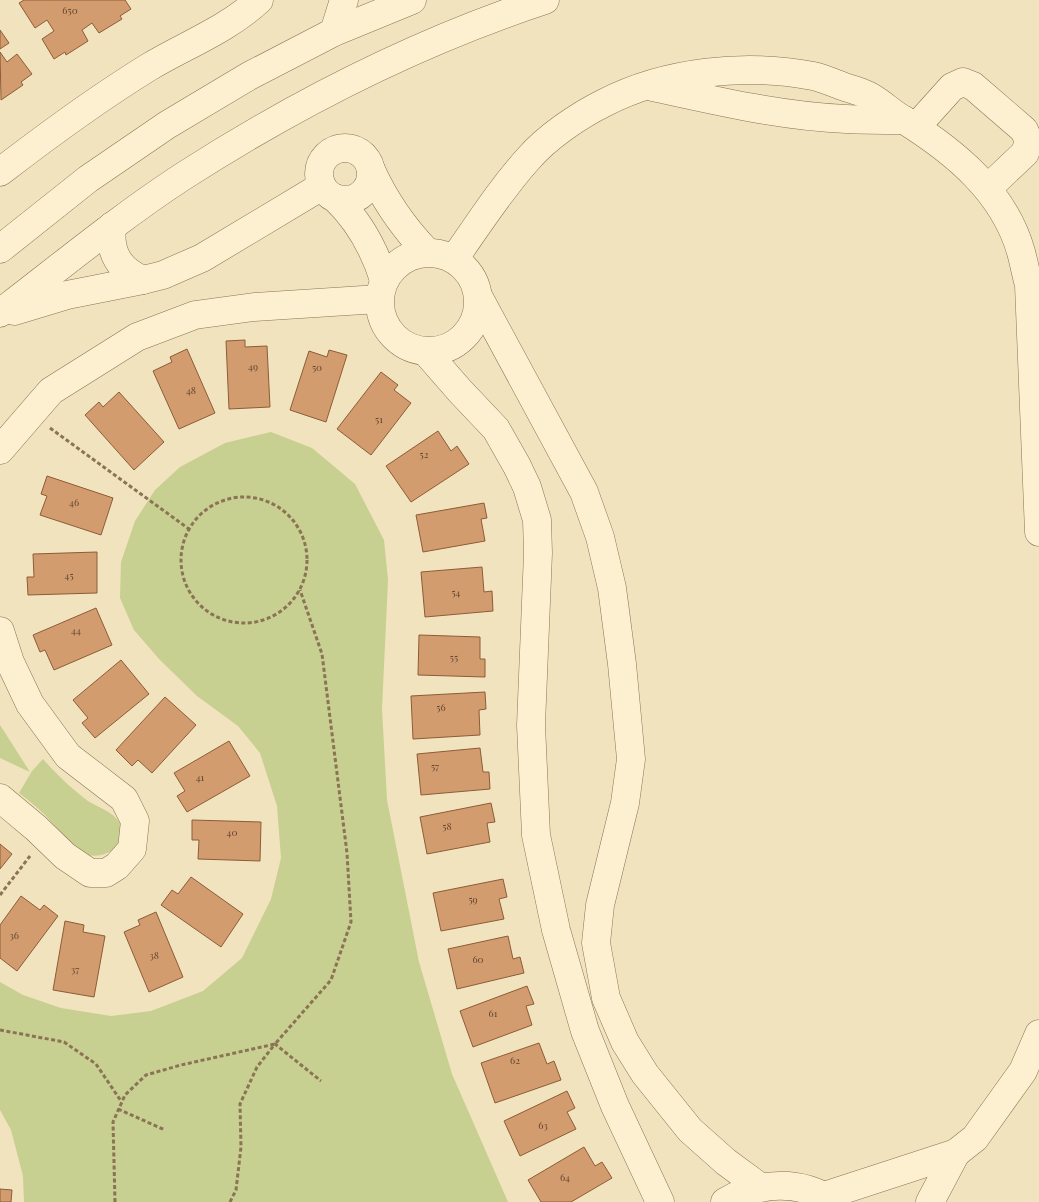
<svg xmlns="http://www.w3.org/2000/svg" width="1039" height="1202" viewBox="0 0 1039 1202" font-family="'Playfair Display',serif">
<rect width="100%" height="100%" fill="#f1e3bd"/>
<g fill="#c7d090">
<polygon points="271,432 312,448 355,484 384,540 388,580 382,709 387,800 419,962 452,1074 508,1202 24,1202 23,1176 11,1130 0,1110 0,982 23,995 61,1008 111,1016 151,1011 203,991 242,958 271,899 281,858 277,806 260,753 238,726 197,696 159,659 134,630 120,598 121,562 135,521 155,490 180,467 225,443"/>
<polygon points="0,725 30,772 0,758"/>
<path d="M43,759C57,775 71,788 88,801C98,807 113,812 119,822C123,828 122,835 120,841C114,855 93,860 80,852C67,844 56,826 45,815C37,807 28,800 19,793L32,771Z"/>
</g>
<g fill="#d39c6f" stroke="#8c5c38">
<polygon points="24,0 125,0 131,9 120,16 122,19 99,33 92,23 82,30 88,41 66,55 65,52 54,59 42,39 54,31 47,20 35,28 19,3"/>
<polygon points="0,30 9,43 0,49"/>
<polygon points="0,52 7,62 17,54 32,74 21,82 23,85 1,100"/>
<polygon points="245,340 245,347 267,346 270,407 229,409 226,341"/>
<polygon points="187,349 215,413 179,429 153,371 172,362 170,357"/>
<polygon points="329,350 347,355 326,422 290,410 309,351 327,357"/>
<polygon points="381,372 398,385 394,390 411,403 371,455 337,429"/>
<polygon points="119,392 164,442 134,470 85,415 99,402 103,407"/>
<polygon points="438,431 451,451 457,446 469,464 411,502 386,466"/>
<polygon points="47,476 113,498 101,535 40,515 47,496 41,494"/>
<polygon points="484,503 487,518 481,519 485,541 423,552 416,515"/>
<polygon points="97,552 97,593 28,595 27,577 34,577 33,554"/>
<polygon points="482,567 484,592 492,591 493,611 425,617 421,572"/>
<polygon points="96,608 112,645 54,670 45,650 40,652 33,635"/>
<polygon points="419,635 480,637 480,659 485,659 485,677 418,675"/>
<polygon points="121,660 149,694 95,738 82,723 88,718 73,700"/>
<polygon points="485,692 486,709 479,710 480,735 413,739 411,696"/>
<polygon points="165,697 196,725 152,773 138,760 132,766 116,750"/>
<polygon points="229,741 250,776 187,812 177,796 185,791 174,773"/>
<polygon points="480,748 483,772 489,772 490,789 421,795 417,754"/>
<polygon points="491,803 495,822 487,823 490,842 427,854 420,817"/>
<polygon points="192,820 261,822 260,861 198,859 199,840 192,840"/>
<polygon points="0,844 12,854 0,869"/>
<polygon points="191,877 243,914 221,947 161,905 172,890 178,894"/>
<polygon points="503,879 507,897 499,899 504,919 441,931 433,893"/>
<polygon points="21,896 40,910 44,905 58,916 17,971 0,958 0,925"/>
<polygon points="156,912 183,977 149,992 124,932 140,925 138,920"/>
<polygon points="65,921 84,925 83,932 105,936 94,997 53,990"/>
<polygon points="508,936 513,959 520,957 524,973 457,989 448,949"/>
<polygon points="527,986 534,1004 526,1006 532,1025 473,1047 460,1011"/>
<polygon points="539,1043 547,1064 554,1061 561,1080 495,1103 481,1063"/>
<polygon points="567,1091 575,1108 567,1112 576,1129 520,1156 504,1121"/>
<polygon points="584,1147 595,1166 602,1162 612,1178 571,1202 541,1202 528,1180"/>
<polygon points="0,1189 12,1190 11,1202 0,1202"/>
</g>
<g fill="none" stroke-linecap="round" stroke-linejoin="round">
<defs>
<g id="minor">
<polyline points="334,32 344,0"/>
<path d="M653,87C716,101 781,116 846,119C865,120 885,120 904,120"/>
<polyline points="916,127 952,87 963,82 973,86 1024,130 1029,141 1025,153 988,188"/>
<circle cx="345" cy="174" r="26"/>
<path d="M371,170C385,201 403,227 427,252"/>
<path d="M0,172C48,135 97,99 149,67C186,45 228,29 259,0"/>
<path d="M335,198C359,221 374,248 384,280"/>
<path d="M112,226C109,252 118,269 143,280"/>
<polyline points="0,249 88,179 167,125 249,76 334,32 412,0"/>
<circle cx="429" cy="302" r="49"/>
<path d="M454,259C478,225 500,190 528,159C547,137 578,116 604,103C666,71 745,63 813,76C823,78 833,83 842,86C850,89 859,91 867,95C880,101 891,113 904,120C955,152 1004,192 1021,252C1024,263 1026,274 1029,285L1039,532"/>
<polyline points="478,296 584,492 600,537 612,588 622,664 631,759 625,803 600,905 596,943 606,998 625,1042 645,1074 690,1130 726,1162 760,1187"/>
<polyline points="14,311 67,295 143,280 163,275 202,258 322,186"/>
<path d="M0,313C60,267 118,219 182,177C294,105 417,42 545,0"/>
<polyline points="426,352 460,391 496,429 517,466 527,487 537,520 538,553 531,725 536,835 556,930 585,1031 615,1106 660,1202"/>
<polyline points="0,450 51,391 137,337 195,315 254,307 379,299"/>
<polyline points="0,631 10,662 30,704 68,756 124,799 135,821 132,849 117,866 106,873 90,873 65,856 36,828 0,798"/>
<polyline points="824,1196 956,1153 975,1138 1023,1071 1039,1034"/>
<path d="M725,1202C758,1182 800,1179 833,1202"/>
<polyline points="930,1202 956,1153"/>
</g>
</defs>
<use href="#minor" stroke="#8b7355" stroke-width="29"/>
<g stroke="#8b7355" stroke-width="3" stroke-dasharray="4 2.5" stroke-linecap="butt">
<polyline points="50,428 189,529"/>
<circle cx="244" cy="560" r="63"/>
<polyline points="0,895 30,856"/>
<polyline points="0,1030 64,1042 96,1064 121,1101"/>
<polyline points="118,1109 165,1130"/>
<polyline points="115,1202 113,1122 125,1095 146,1075 181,1065 275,1044 331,980 351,922 347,853 322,654 300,590"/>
<polyline points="230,1202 236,1190 241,1147 240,1104 257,1067 275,1044 321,1081"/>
</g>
<use href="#minor" stroke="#fcf0d1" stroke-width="28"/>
</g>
<g text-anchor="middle" stroke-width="4" stroke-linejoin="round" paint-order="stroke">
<g font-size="10" fill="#604630">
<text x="70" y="14">650</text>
<text x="253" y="370">49</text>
<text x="317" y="371">50</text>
<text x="191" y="394">48</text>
<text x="379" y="423">51</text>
<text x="424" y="458">52</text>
<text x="74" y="506">46</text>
<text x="69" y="579">45</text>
<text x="456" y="596">54</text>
<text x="76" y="634">44</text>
<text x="454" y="661">55</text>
<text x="441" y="711">56</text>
<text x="435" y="770">57</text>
<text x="200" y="781">41</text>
<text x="447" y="830">58</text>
<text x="232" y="836">40</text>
<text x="473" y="903">59</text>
<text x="14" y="939">36</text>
<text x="154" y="959">38</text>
<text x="478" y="963">60</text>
<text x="75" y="973">37</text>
<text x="493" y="1017">61</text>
<text x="515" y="1064">62</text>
<text x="543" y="1129">63</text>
<text x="565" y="1181">64</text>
</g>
</g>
</svg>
